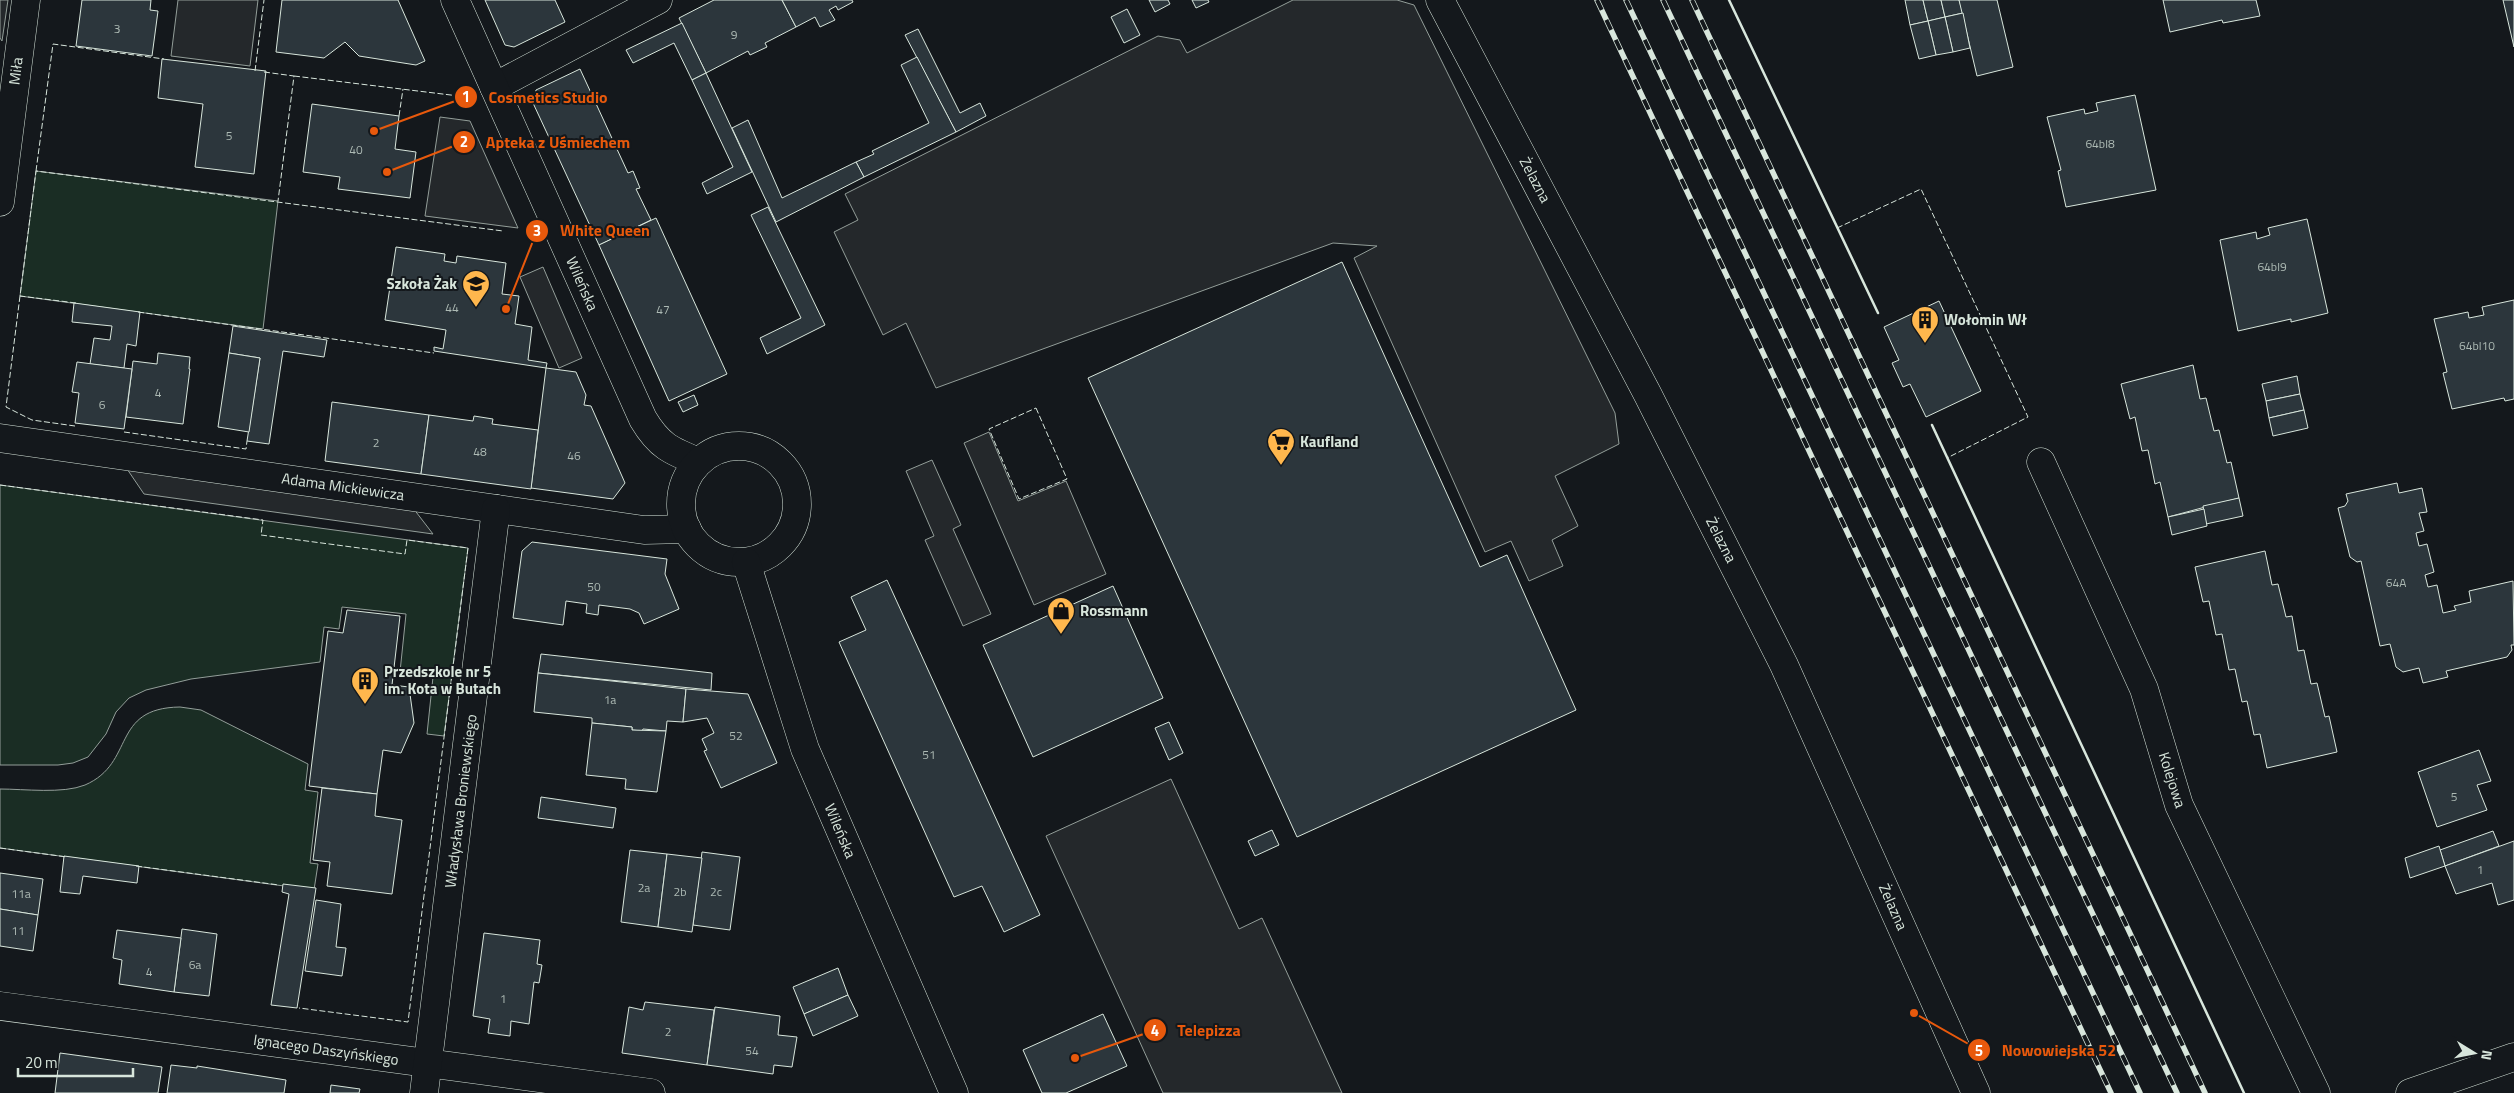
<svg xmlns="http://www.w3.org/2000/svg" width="2514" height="1093" viewBox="0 0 2514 1093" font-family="'Titillium Web',sans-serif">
<rect width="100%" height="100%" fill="#14181c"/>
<g fill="#1a2d24" stroke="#939e99">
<polygon points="36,171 278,201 263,329 20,296"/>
<polygon points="0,485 468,548 444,736 427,734 433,677 400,672 406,614 342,607 339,629 324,627 320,662 191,679 146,690 129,698 116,712 106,734 88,757 73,763 58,765 0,765"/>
<path d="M180,707L201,710L308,764L305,790L318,792L310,863L318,864L314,890L0,848V789C24,789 63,794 85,785C136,763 110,708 180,707Z"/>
</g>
<g fill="#24282b" stroke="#939e99">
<polygon points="0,0 8,0 2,41 0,38"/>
<polygon points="178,0 258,0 250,66 171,56"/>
<polygon points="1293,0 1397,0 1414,5 1615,413 1619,444 1555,476 1578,526 1552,540 1563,566 1529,581 1511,541 1485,552 1354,258 1377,246 1333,243 936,388 906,323 883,335 834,232 858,220 845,194 1158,36 1180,40 1187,53"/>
<polygon points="440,117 470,121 518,228 425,216"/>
<polygon points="543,267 582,358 559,368 520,277"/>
<polygon points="989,432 1018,501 1066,481 1106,574 1034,605 964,443"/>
<polygon points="932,460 961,525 953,529 991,614 963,626 925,540 934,536 906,471"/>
<polygon points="125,466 413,508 433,534 144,494"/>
<polygon points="1171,779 1239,929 1262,918 1342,1093 1163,1093 1046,836"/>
</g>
<g fill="#2c363c" stroke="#d8e6dc">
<polygon points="82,0 151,0 150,10 158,11 152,56 76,46"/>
<polygon points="282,0 398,0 425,61 416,65 359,56 345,42 324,58 276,52"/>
<polygon points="485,0 555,0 565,22 514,47 505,45"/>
<polygon points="714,0 782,0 796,27 765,43 767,47 750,55 748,51 706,73 679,18"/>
<polygon points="782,0 852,0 853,2 838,10 836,6 829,10 835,20 820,27 815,17 796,27"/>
<polygon points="1149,0 1168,0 1170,4 1155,12"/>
<polygon points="1192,0 1208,0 1209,2 1196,8"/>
<polygon points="1905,0 1923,0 1928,21 1910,25"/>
<polygon points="1923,0 1941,0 1945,17 1928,21"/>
<polygon points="1941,0 1959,0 1963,13 1945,17"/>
<polygon points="1959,0 1997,0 2013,67 1977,76"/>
<polygon points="2163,0 2256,0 2260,16 2223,23 2222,20 2170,32"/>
<polygon points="2503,0 2514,0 2514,47"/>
<polygon points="1127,9 1140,35 1124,43 1111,17"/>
<polygon points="1963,13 1970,48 1953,52 1945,17"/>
<polygon points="1945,17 1953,52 1936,55 1928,21"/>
<polygon points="1928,21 1936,55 1919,59 1910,25"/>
<polygon points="682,23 706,73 692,80 674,43 633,63 626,50"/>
<polygon points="918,29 960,113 980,103 986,116 956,132 905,35"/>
<polygon points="917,57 956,132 864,177 856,162 874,154 872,151 929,123 901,65"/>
<polygon points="162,59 266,71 254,174 195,167 203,104 158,98"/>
<polygon points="580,69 628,173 633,171 640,188 636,189 651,220 599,245 533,103 536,90"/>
<polygon points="706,73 752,172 707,194 702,183 733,167 692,80"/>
<polygon points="2135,95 2156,190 2066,207 2058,171 2061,170 2047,117 2084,109 2085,114 2098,111 2096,103"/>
<polygon points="312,104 399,116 395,149 416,152 410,198 338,189 340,177 303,172"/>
<polygon points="748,120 782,198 856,162 864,177 776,222 732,128"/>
<polygon points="768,207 825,325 767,354 760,338 801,318 751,215"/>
<polygon points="656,218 727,374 669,401 599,245"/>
<polygon points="2307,219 2328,313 2291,322 2291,319 2238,331 2220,240 2256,232 2257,239 2270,235 2268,228"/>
<polygon points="396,247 445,254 444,261 456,263 457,256 506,263 502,294 519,296 515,324 532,327 528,360 547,363 546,368 434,351 434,347 443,349 446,330 385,320"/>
<polygon points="1342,262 1480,567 1507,555 1576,710 1297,837 1088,378"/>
<polygon points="2514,300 2514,399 2505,401 2504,398 2452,409 2443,373 2447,372 2434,319 2468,312 2469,318 2484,315 2482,307"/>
<polygon points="1939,301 1981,391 1926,417 1910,384 1903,387 1892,363 1899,360 1884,327"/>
<polygon points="74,303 140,312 136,346 127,344 124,368 90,364 94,338 110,340 112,326 72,322"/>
<polygon points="233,326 327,340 324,357 283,351 269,444 247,441 260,358 229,353"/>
<polygon points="158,353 190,357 189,369 190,369 183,424 126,417 133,361 157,364"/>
<polygon points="229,353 260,358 249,432 218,427"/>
<polygon points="77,362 132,369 124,429 75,423 79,393 72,392"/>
<polygon points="2193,365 2200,399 2206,398 2214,431 2219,430 2227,463 2231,462 2239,498 2168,517 2160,482 2155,484 2148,450 2142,451 2135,417 2130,419 2121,384"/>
<polygon points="546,368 576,372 586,395 584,405 591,406 625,483 613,499 531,488"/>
<polygon points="2297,376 2300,394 2266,401 2262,384"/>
<polygon points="2300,394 2304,410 2269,418 2266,401"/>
<polygon points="694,395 698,405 683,412 678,402"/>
<polygon points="332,402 429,415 421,474 325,461"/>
<polygon points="2304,410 2308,428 2273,436 2269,418"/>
<polygon points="429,415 473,421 474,416 493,419 492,424 538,430 531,489 421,474"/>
<polygon points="2397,483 2399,493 2422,488 2427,512 2419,513 2424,531 2416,533 2419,546 2427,544 2434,572 2425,575 2428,587 2437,585 2443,613 2456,610 2454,606 2471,602 2469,591 2513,581 2514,645 2511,645 2512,650 2507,657 2446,671 2448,677 2423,683 2419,668 2403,672 2396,667 2390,644 2380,646 2361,561 2357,562 2350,557 2338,508 2345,506 2348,501 2346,494"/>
<polygon points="2239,498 2243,516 2206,524 2203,506"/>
<polygon points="2204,509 2207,526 2172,535 2168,517"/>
<polygon points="532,542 667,559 665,574 679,609 644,624 639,613 630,609 599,605 598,615 586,613 587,604 566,601 563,625 513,618 522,551"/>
<polygon points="2265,551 2272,585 2278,584 2286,617 2292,616 2298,651 2304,650 2311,684 2317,683 2325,717 2329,716 2337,752 2267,768 2260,734 2254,735 2247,701 2242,702 2235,669 2229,670 2222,634 2216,635 2209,601 2203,602 2195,567"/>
<polygon points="887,580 1040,915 1004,932 982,886 954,897 839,642 866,630 851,597"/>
<polygon points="1113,586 1163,698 1033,757 983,645"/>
<polygon points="347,610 400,616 392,685 409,687 414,723 401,753 383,750 377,794 309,786 328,631 343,633"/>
<polygon points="541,654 712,673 711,690 538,673"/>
<polygon points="538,673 686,689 683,722 667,721 666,731 643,729 642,731 632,730 632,727 592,723 592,718 534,712"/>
<polygon points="686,689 748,694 777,763 721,788 704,751 707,750 702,739 714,733 707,718 683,722"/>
<polygon points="1169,722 1183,753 1169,760 1155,728"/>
<polygon points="592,723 632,727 632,730 666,731 657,792 625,789 626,779 586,775"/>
<polygon points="2479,750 2491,781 2477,785 2487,810 2437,827 2418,772"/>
<polygon points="322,788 377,794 375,816 402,820 392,894 327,886 330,862 313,860"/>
<polygon points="541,797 616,808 613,828 538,818"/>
<polygon points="1272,830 1279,845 1255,856 1248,841"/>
<polygon points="2493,831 2499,846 2445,866 2440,850"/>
<polygon points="2514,841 2514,900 2498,905 2492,883 2456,894 2445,866"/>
<polygon points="2439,846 2445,866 2410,878 2405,858"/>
<polygon points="630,850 667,854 658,927 621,922"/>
<polygon points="702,852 740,857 730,930 693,925"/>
<polygon points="667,854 702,858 692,932 658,927"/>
<polygon points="64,856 139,866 137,883 83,876 80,894 60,892"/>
<polygon points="0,873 43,879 38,915 0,909"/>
<polygon points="283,884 316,888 297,1008 271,1005 289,894 282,892"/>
<polygon points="316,900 341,904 336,947 346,948 342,976 305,971"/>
<polygon points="0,909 38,915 33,951 0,946"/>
<polygon points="182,929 217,934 209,996 174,992"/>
<polygon points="117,930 181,938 174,992 119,984 122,960 113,958"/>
<polygon points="484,933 540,940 537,964 542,965 539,983 534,982 529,1024 511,1021 510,1036 488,1033 490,1019 473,1016"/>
<polygon points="838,968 848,995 804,1014 793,987"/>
<polygon points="848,995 858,1016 813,1036 804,1014"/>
<polygon points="645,1002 714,1010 707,1065 622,1053 629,1007 643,1010"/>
<polygon points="715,1007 780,1016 778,1035 797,1037 792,1067 774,1065 773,1074 707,1065"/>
<polygon points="1103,1014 1127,1066 1066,1093 1042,1093 1023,1050"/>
<polygon points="60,1053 162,1067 158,1093 55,1093"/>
<polygon points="171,1065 197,1068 197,1066 286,1080 284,1093 167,1093"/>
<polygon points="331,1085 360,1089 359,1093 330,1093"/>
</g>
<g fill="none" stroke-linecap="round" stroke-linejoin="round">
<defs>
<g id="street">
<polyline points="1440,0 1648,395 1784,665 1976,1093"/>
<polyline points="494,87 658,0"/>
<polyline points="0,202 26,0"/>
<polyline points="0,438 644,530 687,529"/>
<polyline points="2041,462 2144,689 2179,805 2316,1093"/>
<polyline points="0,1006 651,1093"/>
<polyline points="424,1093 496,509"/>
<polyline points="2410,1093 2514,1057"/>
</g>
<g id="secondary">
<path d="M455,0L643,419C659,446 671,451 699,462"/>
<circle cx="739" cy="504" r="58"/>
<polyline points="746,562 805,749 954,1093"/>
</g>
</defs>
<use href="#street" stroke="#d8e6dc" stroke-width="29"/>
<use href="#secondary" stroke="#d8e6dc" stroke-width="29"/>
<use href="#street" stroke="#14181c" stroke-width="28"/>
<use href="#secondary" stroke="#14181c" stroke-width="28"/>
<defs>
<g id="rail">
<polyline points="1597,0 2111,1093"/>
<polyline points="1626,0 2140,1093"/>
<polyline points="1663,0 2177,1093"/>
<polyline points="1692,0 2205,1093"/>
</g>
</defs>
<use href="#rail" stroke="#d8e6dc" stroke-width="5.5"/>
<use href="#rail" stroke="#14181c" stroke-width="4" stroke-dasharray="11" stroke-linecap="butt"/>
<g stroke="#d8e6dc" stroke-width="1" stroke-dasharray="6 2.5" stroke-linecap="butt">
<polyline points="255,71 264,0"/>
<polyline points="264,72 294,76 278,201"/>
<polyline points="294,76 459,96"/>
<polyline points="399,116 403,89"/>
<polyline points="36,171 53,44 164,59"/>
<polyline points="1837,228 1921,189 2028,417 1947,458"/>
<polyline points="20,296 6,407 32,420 75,426"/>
<polyline points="76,303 20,296 36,171 503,231"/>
<polyline points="138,312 434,353"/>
<polygon points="1036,408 1067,479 1019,499 989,429"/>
<polyline points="124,432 246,449 247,441"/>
<polyline points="0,485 263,520 261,535 405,554 407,540 468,548 408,1022 299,1008"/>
<polyline points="0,848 67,857"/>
<polyline points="136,866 279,885"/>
</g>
<g stroke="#d8e6dc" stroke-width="2.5">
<polyline points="1729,0 1878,313"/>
<polyline points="1932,425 2244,1093"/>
</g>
</g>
<defs>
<symbol id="school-pin" viewBox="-11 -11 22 30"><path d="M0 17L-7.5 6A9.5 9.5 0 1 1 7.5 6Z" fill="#ffb74d" stroke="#14181c"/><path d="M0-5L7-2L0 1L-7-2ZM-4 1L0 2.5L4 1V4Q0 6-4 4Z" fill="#111"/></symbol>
<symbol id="building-pin" viewBox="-11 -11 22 30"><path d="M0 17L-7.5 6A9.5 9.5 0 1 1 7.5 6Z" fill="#ffb74d" stroke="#14181c"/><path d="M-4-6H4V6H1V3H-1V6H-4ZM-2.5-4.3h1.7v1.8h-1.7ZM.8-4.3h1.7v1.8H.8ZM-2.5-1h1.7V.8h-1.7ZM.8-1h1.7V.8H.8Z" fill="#111"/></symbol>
<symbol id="supermarket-pin" viewBox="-11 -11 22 30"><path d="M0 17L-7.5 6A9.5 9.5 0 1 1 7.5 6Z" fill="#ffb74d" stroke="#14181c"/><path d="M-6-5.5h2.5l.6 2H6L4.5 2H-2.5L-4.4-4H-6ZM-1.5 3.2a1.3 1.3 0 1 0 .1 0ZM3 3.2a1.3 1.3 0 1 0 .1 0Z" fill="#111"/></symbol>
<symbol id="shop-pin" viewBox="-11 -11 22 30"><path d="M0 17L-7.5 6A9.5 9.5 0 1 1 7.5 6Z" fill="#ffb74d" stroke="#14181c"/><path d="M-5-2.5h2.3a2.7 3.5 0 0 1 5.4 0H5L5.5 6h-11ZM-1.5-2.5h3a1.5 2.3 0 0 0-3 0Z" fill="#111"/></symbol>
</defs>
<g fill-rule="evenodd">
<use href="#school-pin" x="460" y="268" width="32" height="43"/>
<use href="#building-pin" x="1909" y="304" width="32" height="43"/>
<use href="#supermarket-pin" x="1265" y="426" width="32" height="43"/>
<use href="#shop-pin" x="1045" y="595" width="32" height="43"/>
<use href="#building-pin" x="349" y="665" width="32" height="43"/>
</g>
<g text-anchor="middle" stroke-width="4" stroke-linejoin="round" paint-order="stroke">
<g font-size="12" fill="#adbab4">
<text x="117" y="33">3</text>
<text x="734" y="39">9</text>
<text x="229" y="140">5</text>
<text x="2100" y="148">64bl8</text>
<text x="356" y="154">40</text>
<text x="2272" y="271">64bl9</text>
<text x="452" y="312">44</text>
<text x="663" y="314">47</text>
<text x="2477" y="350">64bl10</text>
<text x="158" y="397">4</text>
<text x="102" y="409">6</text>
<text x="376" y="447">2</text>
<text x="480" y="456">48</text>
<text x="574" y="460">46</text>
<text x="2396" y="587">64A</text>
<text x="594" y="591">50</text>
<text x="610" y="704">1a</text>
<text x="736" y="740">52</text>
<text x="929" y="759">51</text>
<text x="2454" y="801">5</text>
<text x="2480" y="874">1</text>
<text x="644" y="892">2a</text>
<text x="680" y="896">2b</text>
<text x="716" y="896">2c</text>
<text x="21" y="898">11a</text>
<text x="18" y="935">11</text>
<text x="195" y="969">6a</text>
<text x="149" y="976">4</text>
<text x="503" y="1003">1</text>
<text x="668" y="1036">2</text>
<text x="752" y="1055">54</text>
</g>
<g font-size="15" fill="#d8e6dc" stroke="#14181c">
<text transform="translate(16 71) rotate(-83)" y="5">Miła</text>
<text transform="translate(1535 180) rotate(62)" y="5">Żelazna</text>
<text transform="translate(582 284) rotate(66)" y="5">Wileńska</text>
<text transform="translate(343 487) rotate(8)" y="5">Adama Mickiewicza</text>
<text transform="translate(1721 540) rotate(63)" y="5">Żelazna</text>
<text transform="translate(2172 780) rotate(72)" y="5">Kolejowa</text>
<text transform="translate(461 801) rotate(-83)" y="5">Władysława Broniewskiego</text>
<text transform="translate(840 831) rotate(67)" y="5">Wileńska</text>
<text transform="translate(1893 907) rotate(66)" y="5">Żelazna</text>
<text transform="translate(326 1050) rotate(8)" y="5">Ignacego Daszyńskiego</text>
</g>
<g font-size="15" font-weight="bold" fill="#d8e6dc" stroke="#14181c" text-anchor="start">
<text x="457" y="289" text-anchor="end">Szkoła Żak</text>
<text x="1944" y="325">Wołomin Wł</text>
<text x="1300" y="447">Kaufland</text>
<text x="1080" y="616">Rossmann</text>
<text x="384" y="677">Przedszkole nr 5<tspan x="384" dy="17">im. Kota w Butach</tspan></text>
</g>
</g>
<path fill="none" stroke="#e8590c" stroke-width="2" d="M374 131L466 97M387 172L464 142M506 309L537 231M1075 1058L1155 1030M1914 1013L1979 1050"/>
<g fill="#e8590c" stroke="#14181c" stroke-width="2">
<circle cx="374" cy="131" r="5"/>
<circle cx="387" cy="172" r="5"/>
<circle cx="506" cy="309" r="5"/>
<circle cx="1075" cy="1058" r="5"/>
<circle cx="1914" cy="1013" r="5"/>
<circle cx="466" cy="97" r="12"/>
<circle cx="464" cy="142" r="12"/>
<circle cx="537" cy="231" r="12"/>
<circle cx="1155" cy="1030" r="12"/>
<circle cx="1979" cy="1050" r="12"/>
</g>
<g font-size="15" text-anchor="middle" font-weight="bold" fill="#fff">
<text x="466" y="102">1</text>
<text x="464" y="147">2</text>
<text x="537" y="236">3</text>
<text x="1155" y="1036">4</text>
<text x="1979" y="1056">5</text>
</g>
<g font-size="16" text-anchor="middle" font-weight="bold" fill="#e8590c" stroke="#14181c" stroke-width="4" stroke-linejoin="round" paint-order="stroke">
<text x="548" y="103">Cosmetics Studio</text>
<text x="558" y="148">Apteka z Uśmiechem</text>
<text x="605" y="236">White Queen</text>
<text x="1209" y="1036">Telepizza</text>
<text x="2059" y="1056">Nowowiejska 52</text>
</g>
<g transform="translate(2474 1053) rotate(100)" stroke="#14181c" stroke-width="4" paint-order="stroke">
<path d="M0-4L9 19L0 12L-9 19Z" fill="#d8e6dc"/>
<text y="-8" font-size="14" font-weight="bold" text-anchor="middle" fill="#d8e6dc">N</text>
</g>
<path d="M18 1068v8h115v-8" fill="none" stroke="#d8e6dc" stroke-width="2.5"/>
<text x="25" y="1068" font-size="15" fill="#d8e6dc" stroke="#14181c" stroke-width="4" paint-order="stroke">20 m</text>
</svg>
